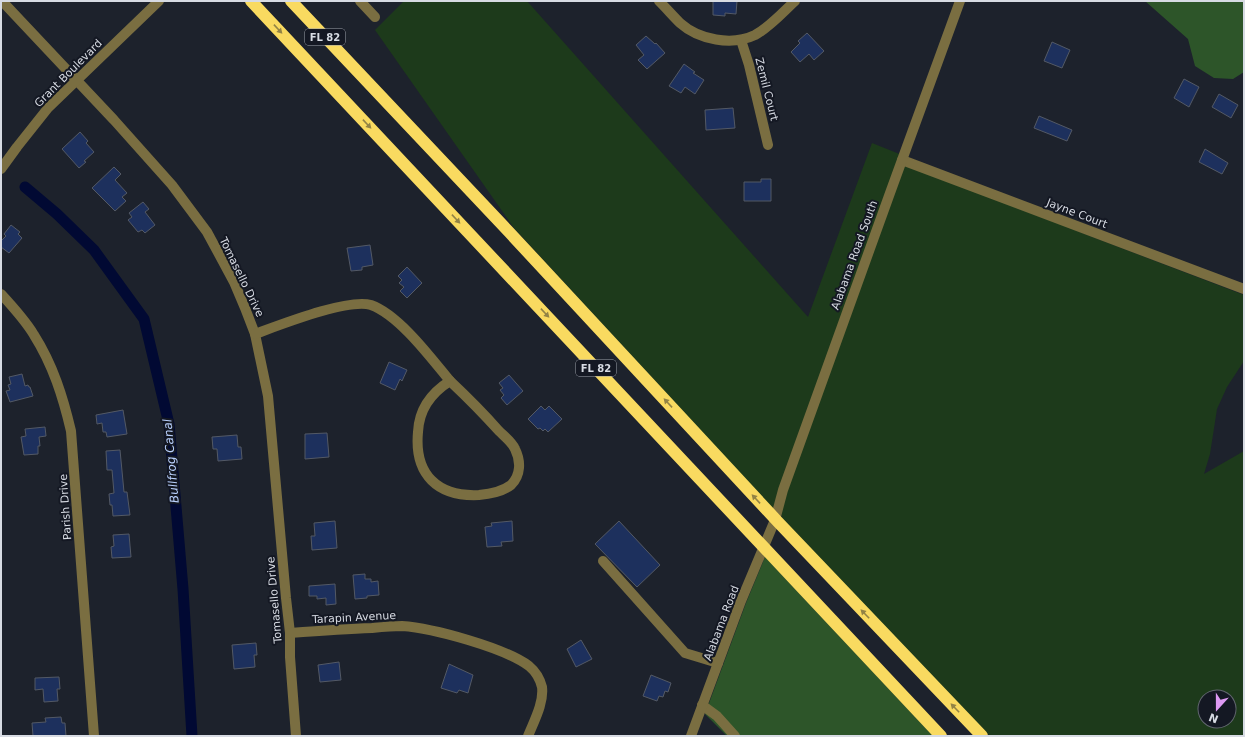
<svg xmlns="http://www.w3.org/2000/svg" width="1245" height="737" viewBox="0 0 1245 737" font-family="'DejaVu Sans',sans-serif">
<rect width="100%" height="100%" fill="#1d222c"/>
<path fill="#1d3a1b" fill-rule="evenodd" d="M404,1H527L808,317L872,143L977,185L1082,233L1244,295V361L1227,387L1217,409L1210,454L1204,474L1244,451V736H990L782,518V516L779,515L514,228L375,30ZM1205,697H1229V721H1205Z"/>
<g fill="#2d5529">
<polygon points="1145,1 1244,1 1244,72 1233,79 1214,78 1195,66 1188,39"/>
<polygon points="765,557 933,736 727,736 705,714 746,603"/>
</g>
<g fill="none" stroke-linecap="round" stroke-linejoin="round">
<polyline stroke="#010933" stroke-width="11" points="25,187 57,214 94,250 144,319 169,424 183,589 192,736"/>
</g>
<g fill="#1d305d" stroke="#535965">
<polygon points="713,1 737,1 736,14 725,13 725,16 713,15"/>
<polygon points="807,33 824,51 814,60 809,54 800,62 791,52 800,43 798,41"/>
<polygon points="646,36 655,44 656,43 665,53 647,69 638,60 644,55 636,45"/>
<polygon points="1052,42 1070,50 1062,68 1044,61"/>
<polygon points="684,64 695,72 693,73 704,80 695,94 685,87 681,93 669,86"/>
<polygon points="1184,79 1199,87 1189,107 1174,98"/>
<polygon points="1219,94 1238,105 1231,118 1212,107"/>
<polygon points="733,108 735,128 706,130 705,110"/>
<polygon points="1039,116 1072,130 1067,141 1034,128"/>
<polygon points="80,132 88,141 86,143 94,152 84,161 86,162 79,168 62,149"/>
<polygon points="1205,149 1228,163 1222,174 1199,162"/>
<polygon points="114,167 121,174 115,180 127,193 122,197 126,201 115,211 92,188"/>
<polygon points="761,179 771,179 771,201 744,201 744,182 761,182"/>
<polygon points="143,202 149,209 145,212 155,225 145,233 142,230 138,232 128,220 132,217 129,213"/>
<polygon points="11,225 20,232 18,234 22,238 9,253 1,247 1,241 6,236 4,234"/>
<polygon points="370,245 373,265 362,267 362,270 351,271 347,248"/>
<polygon points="407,267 422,283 407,298 400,291 404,287 399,283 402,280 398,276"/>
<polygon points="389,362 407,370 402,381 400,379 395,390 380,383"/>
<polygon points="22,374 25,386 28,385 29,387 30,387 33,396 10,402 6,391 10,390 8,385 11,384 9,377"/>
<polygon points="509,375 523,391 507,405 501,398 504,395 500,390 503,388 499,383"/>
<polygon points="541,406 545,410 549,406 562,419 548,432 545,429 543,431 540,428 538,429 528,419"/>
<polygon points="123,410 127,434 107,437 106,432 103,432 102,423 97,424 96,415"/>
<polygon points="45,427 46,436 39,437 40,446 38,446 38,454 24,455 21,437 26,436 25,429"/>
<polygon points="327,433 329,457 305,459 305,434"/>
<polygon points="237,435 238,447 241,447 242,459 218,461 217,449 213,449 212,437"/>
<polygon points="120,450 124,492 127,492 130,515 113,516 112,505 110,505 109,494 114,493 112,470 107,470 106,451"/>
<polygon points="335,521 337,548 312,550 311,536 315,536 314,523"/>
<polygon points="512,521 513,541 501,542 502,546 487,547 485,527 492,526 491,523"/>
<polygon points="619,521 660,565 637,587 595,544"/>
<polygon points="129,534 131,557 112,558 111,547 114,546 113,535"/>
<polygon points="365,574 365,579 371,579 371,582 378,581 379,595 367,596 367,598 355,599 353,575"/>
<polygon points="335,584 336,604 326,605 326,598 317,599 317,596 309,596 309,586"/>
<polygon points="581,640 592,659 576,667 567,649"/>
<polygon points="256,643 257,655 254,655 255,667 234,669 232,645"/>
<polygon points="339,662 341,680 320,682 318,665"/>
<polygon points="449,664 473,675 468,693 459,690 457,693 441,688"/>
<polygon points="651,675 671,683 668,692 665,691 663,697 659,696 657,701 643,696"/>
<polygon points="59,677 60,689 57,689 58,701 44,702 43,689 35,690 35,678"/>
<polygon points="61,717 62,723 65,723 66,736 33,736 32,723 46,722 45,718"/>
</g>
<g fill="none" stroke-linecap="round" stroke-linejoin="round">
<g stroke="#7a6e41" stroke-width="10">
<polyline points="2,1 114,120 172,185 207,232 234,282 245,308 255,334 268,396 286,598 290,633 290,657 296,736"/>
<polyline points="360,1 375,17"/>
<path d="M659,1C666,8 673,16 680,23C699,40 732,46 755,35C770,27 783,12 795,1"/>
<polyline points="741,40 749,65 768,145"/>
<polyline points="902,160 1244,289"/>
<polyline points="1,169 17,147 48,108 159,1"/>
<path d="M1,294C13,307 25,320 34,335C53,365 63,397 71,431L94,736"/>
<path d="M255,334C280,325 348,298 371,305C399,315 431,358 450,381"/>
<path d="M450,381C467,397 483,413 499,431C504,436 512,442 515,449C521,461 521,475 511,485C502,492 490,494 479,495C438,497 414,475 418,432C419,409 431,393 450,381Z"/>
<polyline points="603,561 685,653 718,663"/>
<path d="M290,633C317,631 345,629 372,628C382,627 392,626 402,626C433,628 505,648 529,666C535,671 540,679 542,687C544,703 534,721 528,736"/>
<polyline points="702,705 717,716 735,736"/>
<polyline points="691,736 741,601 775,520 783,490 890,193 960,1"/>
</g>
<g stroke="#f9da60" stroke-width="12">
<polyline points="251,1 941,736"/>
<polyline points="291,1 510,233 778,522 982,736"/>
</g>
</g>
<defs><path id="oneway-solid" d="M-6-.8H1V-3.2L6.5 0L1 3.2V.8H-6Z"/></defs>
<g fill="#928345">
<use href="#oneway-solid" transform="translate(278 29) rotate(47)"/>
<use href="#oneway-solid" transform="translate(367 124) rotate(47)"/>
<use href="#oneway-solid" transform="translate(456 219) rotate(47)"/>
<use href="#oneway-solid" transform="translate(545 313) rotate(47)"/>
<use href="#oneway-solid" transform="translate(668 403) rotate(-133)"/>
<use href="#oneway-solid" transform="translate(756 499) rotate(-133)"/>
<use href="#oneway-solid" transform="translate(865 614) rotate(-134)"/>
<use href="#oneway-solid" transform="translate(955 708) rotate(-134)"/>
</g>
<g text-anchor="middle" stroke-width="4" stroke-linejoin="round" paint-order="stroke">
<g fill="#141823" stroke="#9ca0a9" stroke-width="1">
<rect x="305" y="29" width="40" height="16" rx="3"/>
<rect x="576" y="360" width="40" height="16" rx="3"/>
</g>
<g font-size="10" font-weight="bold" fill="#d7dbe3">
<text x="325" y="41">FL 82</text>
<text x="596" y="372">FL 82</text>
</g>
<g font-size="11" fill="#d7dbe3" stroke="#141823">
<text transform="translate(68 73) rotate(-45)" y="4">Grant Boulevard</text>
<text transform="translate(767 89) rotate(76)" y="4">Zemil Court</text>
<text transform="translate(1077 213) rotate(21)" y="4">Jayne Court</text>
<text transform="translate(854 255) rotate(-70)" y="4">Alabama Road South</text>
<text transform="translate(242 277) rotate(64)" y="4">Tomasello Drive</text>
<text transform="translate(65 507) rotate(-94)" y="4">Parish Drive</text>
<text transform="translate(274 600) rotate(-95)" y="4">Tomasello Drive</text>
<text transform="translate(354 617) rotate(-3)" y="4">Tarapin Avenue</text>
<text transform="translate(721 623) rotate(-69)" y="4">Alabama Road</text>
</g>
<g font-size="12" font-style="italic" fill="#b9d0fd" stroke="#141823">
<text transform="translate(171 461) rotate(-95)" y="4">Bullfrog Canal</text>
</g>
</g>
<rect width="1245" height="737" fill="none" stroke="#d7dbe3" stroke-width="4"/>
<g transform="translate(1217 709) rotate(201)"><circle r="19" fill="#141823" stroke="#626670"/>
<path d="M0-3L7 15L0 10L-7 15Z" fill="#dd99f3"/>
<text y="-6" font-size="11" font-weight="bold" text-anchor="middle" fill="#d7dbe3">N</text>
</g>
</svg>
